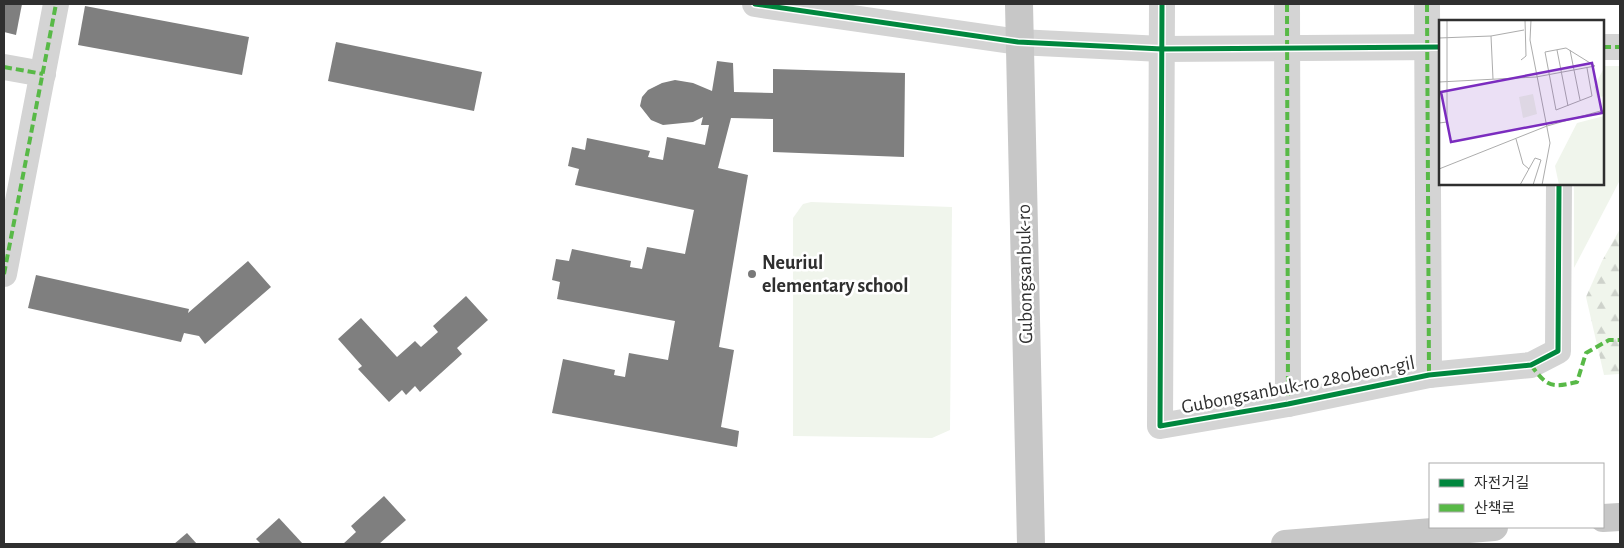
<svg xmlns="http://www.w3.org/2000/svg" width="1624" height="548" viewBox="0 0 1624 548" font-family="'Alegreya Sans','Noto Sans KR',sans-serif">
<defs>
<pattern id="forest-firs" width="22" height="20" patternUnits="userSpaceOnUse" patternTransform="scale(1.25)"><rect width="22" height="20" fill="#f0f5ec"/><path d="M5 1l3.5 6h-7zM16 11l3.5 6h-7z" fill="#ced2cb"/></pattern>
</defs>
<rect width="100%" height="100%" fill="#fff"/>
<g fill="#f0f5ec">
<polygon points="1603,66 1620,66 1620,180 1574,268 1574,184 1603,184"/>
<polygon points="811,202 952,207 950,430 932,438 793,436 793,218 803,204"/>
</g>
<polygon fill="url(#forest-firs)" points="1620,229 1620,374 1604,375 1586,297 1602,261"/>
<g fill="#7f7f7f">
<polygon points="4,4 22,4 16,35 4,32"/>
<polygon points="85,6 249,37 242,75 78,45"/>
<polygon points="336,42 482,72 474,111 328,81"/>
<polygon points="717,61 733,63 734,92 773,93 773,69 905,73 904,157 773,152 773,119 731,118 718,168 748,175 719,347 734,350 721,427 739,431 737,447 552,413 563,359 615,370 614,375 625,377 629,353 668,360 675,321 557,299 560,282 552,280 556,259 569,261 572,249 631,261 630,267 642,269 647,247 685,254 694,210 575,185 579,169 568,166 572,147 585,150 587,138 650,151 648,157 663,160 667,137 705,145 709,125 701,125 703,117 693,122 663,125 651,120 640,106 642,97 648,90 662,83 675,80 693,83 712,91"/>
<polygon points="248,261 271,287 205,344 199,336 184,333 181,342 28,308 36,275 189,309 188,313"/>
<polygon points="466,296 488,320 457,348 462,354 420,392 415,386 406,395 402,390 389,402 358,369 362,366 338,339 361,318 397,357 415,341 421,347 438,332 433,326"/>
<polygon points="384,496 406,520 379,544 343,544 356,532 351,526"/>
<polygon points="279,518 303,544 261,544 256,539"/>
<polygon points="187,533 197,544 174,544"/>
</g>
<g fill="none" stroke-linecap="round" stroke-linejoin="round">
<g stroke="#d4d4d4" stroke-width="26">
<polyline points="755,4 1018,42 1162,49 1440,47"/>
<polyline points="1162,4 1160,426 1288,404 1429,375 1531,365 1558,351 1559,184"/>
<polyline points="1287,4 1288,404"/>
<polyline points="1427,4 1429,375"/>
<polyline points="1603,47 1620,47"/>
<polyline points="4,67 43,74"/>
<polyline points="4,274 56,4"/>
</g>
<g stroke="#c7c7c7" stroke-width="28">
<polyline points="1019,4 1031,544"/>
<polyline points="1603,518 1620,517"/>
<polyline points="1285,544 1494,527"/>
</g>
<g stroke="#58b947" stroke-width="4" stroke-dasharray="8 4" stroke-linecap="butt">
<polyline points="1287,4 1288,404"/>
<polyline points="1427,4 1429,375"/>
<polyline points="1603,47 1620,47"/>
<polyline points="4,67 43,74"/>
<polyline points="4,274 56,4"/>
<path d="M1531,365C1547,387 1551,388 1577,382L1586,353L1609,340H1620"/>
</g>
<defs>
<g id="cycleway">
<polyline points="755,4 1018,42 1162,49 1440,47"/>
<polyline points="1162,4 1160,426 1288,404 1429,375 1531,365 1558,351 1559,184"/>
</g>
</defs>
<use href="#cycleway" stroke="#fff" stroke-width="8"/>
<use href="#cycleway" stroke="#00873e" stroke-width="5"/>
</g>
<circle fill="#787878" stroke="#fff" stroke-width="2" cx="752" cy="274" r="5"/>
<g text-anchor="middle" stroke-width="5" stroke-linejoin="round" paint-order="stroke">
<g font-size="20" font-weight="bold" fill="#2f2f2f" stroke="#fff" text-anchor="start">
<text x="762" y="269">Neuriul<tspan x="762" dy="23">elementary school</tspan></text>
</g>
<g font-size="20" fill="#2f2f2f" stroke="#fff">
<text transform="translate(1024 274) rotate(-91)" y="7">Gubongsanbuk-ro</text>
<text transform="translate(1298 384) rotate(-11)" y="7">Gubongsanbuk-ro 280beon-gil</text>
</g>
</g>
<g transform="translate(1439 20)">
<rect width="165" height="165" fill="#fff"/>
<path d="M94,74L98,94L84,98L80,77Z" fill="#f0f5ec"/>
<path d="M165,48V76L158,78L155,67ZM165,96V165H120L116,146L138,103Z" fill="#f0f5ec"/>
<path fill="none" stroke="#acacac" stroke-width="1" d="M92,0L91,20L111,123L103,165M52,16L85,10M0,18L52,16L54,59M118,30L129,86M131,30L141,80M82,40L87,36L86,0M148,48L153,76L117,90L106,32L127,28L156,46M0,62L97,57L156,46M0,103L8,102V0M77,119L84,144L90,149M0,149L108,106L165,90M81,165L96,138L102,140L94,165"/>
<path fill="#7b2cbf" fill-opacity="0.15" stroke="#7b2cbf" stroke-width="2.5" d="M153,43L163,93L12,122L2,72Z"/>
<rect width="165" height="165" fill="none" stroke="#2f2f2f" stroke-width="2.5"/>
</g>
<rect width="1624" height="548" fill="none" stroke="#2f2f2f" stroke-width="10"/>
<rect x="1429" y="463" width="175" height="65" fill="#ffffff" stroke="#acacac"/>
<rect x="1439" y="479" width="25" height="8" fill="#00873e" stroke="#acacac"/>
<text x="1474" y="488" font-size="15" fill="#2f2f2f">자전거길</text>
<rect x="1439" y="504" width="25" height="8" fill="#58b947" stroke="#acacac"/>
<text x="1474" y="513" font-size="15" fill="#2f2f2f">산책로</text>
</svg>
